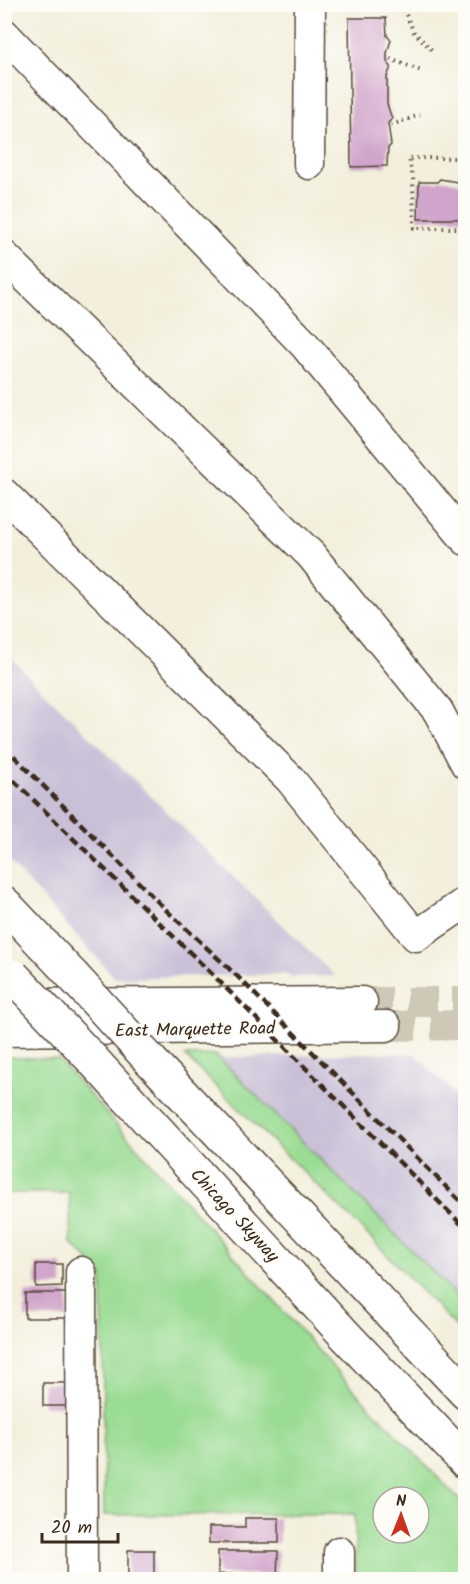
<svg xmlns="http://www.w3.org/2000/svg" width="470" height="1584" viewBox="0 0 470 1584" font-family="Kalam,sans-serif">
<rect width="100%" height="100%" fill="#fdfcf7"/>
<filter id="ink" filterUnits="userSpaceOnUse"><feTurbulence type="fractalNoise" baseFrequency=".0167" numOctaves="2"/><feDisplacementMap in="SourceGraphic" scale="12" xChannelSelector="R" yChannelSelector="G"/><feConvolveMatrix kernelMatrix="1 2 1 2 8 2 1 2 1" color-interpolation-filters="sRGB"/></filter>
<filter id="wash" filterUnits="userSpaceOnUse"><feTurbulence type="fractalNoise" baseFrequency=".008" numOctaves="4" result="noise"/><feDisplacementMap in="SourceGraphic" scale="24" xChannelSelector="R" yChannelSelector="G"/><feGaussianBlur stdDeviation="1.35" result="paint"/><feColorMatrix in="noise" values="0 0 0 0 0 0 0 0 0 0 0 0 0 0 0 0 0 1.4 0 .05"/><feComposite in="paint" operator="in"/></filter>
<g filter="url(#wash)">
<rect width="100%" height="100%" fill="#f3efdc"/>
<g fill="#c9bfd7">
<polygon points="5,652 39,687 335,976 292,977 288,974 115,978 5,857"/>
<polygon points="369,1053 415,1054 465,1104 465,1303 219,1058"/>
</g>
<g fill="#9adc93" stroke="#6a8358" stroke-width="1.5" fill-rule="evenodd">
<polygon points="216,1055 465,1304 465,1336 365,1232 185,1056"/>
<path d="M5,1057L58,1059L351,1387L465,1506V1579H356L355,1514L104,1515L102,1274L71,1243L69,1193H5ZM383,1497H419V1533H383Z"/>
</g>
<g id="blocks">
<g fill="#d0a4cb">
<polygon points="349,18 386,18 387,36 391,40 387,53 387,62 391,67 387,77 387,104 392,119 388,123 391,145 388,148 387,166 351,167"/>
<polygon points="440,179 463,183 466,180 466,219 418,219 419,182 437,182"/>
<polygon points="36,1264 62,1264 62,1286 36,1287"/>
<rect x="25" y="1293" width="43" height="25"/>
<polygon points="43,1383 69,1383 68,1406 43,1406"/>
<polygon points="245,1518 279,1518 279,1543 209,1543 209,1527 245,1527"/>
<rect x="128" y="1550" width="26" height="27"/>
<polygon points="218,1551 278,1551 277,1575 218,1574"/>
</g>
</g>
</g>
<g filter="url(#ink)">
<use href="#blocks" fill-opacity="0" stroke="#57483a" stroke-width="1.5"/>
<g fill="none" stroke-linecap="round" stroke-linejoin="round">
<g stroke="#cec8b6" stroke-width="30" stroke-dasharray="30 15" stroke-linecap="butt">
<polyline points="362,1002 466,1002"/>
<polyline points="386,1026 466,1025"/>
</g>
<defs>
<g id="minor">
<polyline points="4,34 304,344 466,540"/>
<polyline points="309,164 310,4"/>
<polyline points="4,256 311,555 438,711 466,764"/>
<polyline points="4,494 290,779 416,936 466,902"/>
<polyline points="4,1004 362,1002"/>
<polyline points="4,1031 386,1026"/>
<polyline points="81,1272 82,1580"/>
<polyline points="339,1552 339,1580"/>
</g>
<g id="highway">
<polyline points="4,903 72,975"/>
<polyline points="92,1059 346,1336 466,1462"/>
<polyline points="150,1060 466,1393"/>
</g>
</defs>
<use href="#minor" stroke="#57483a" stroke-width="33"/>
<use href="#highway" stroke="#57483a" stroke-width="36"/>
<g stroke="#57483a" stroke-width="4" stroke-dasharray="1.5 4.5" stroke-linecap="butt">
<polyline points="401,4 414,32 434,52"/>
<polyline points="390,59 422,71"/>
<polyline points="391,125 420,115"/>
<polyline points="461,158 461,181"/>
<polyline points="466,158 409,158 413,179 414,228 466,228"/>
</g>
<use href="#minor" stroke="#fff" stroke-width="30"/>
<use href="#highway" stroke="#fff" stroke-width="33"/>
<g stroke="#3b2a1e" stroke-width="4.5" stroke-dasharray="9 4.5" stroke-linecap="butt">
<polyline points="4,746 164,908 237,976 466,1207"/>
<polyline points="4,771 215,977 466,1229"/>
</g>
<defs>
<g id="highway-bridge">
<polyline points="72,975 150,1060"/>
<polyline points="13,976 92,1059"/>
</g>
</defs>
<use href="#highway-bridge" stroke="#57483a" stroke-width="36" stroke-linecap="butt"/>
<use href="#highway-bridge" stroke="#fff" stroke-width="33"/>
</g>
</g>
<g text-anchor="middle" stroke-width="6" stroke-linejoin="round" paint-order="stroke">
<g font-size="18" fill="#3b2a1e" stroke="#fdfcf7">
<text transform="translate(195 1029) rotate(-1)" y="6">East Marquette Road</text>
<text transform="translate(235 1215) rotate(47)" y="6">Chicago Skyway</text>
</g>
</g>
<rect width="470" height="1584" fill="none" stroke="#fdfcf7" stroke-width="24"/>
<g transform="translate(401 1515) rotate(1)"><circle r="28" fill="#fdfcf7" stroke="#afa8a0" stroke-width="1.5"/>
<path d="M0-4.5L10 22L0 15L-10 22Z" fill="#c8321e"/>
<text y="-9" font-size="16" font-weight="bold" text-anchor="middle" fill="#3b2a1e">N</text>
</g>
<path d="M42 1533v9h76v-9" fill="none" stroke="#3b2a1e" stroke-width="3"/>
<text x="51" y="1533" font-size="18" fill="#3b2a1e" stroke="#fdfcf7" stroke-width="4.5" paint-order="stroke">20 m</text>
</svg>
